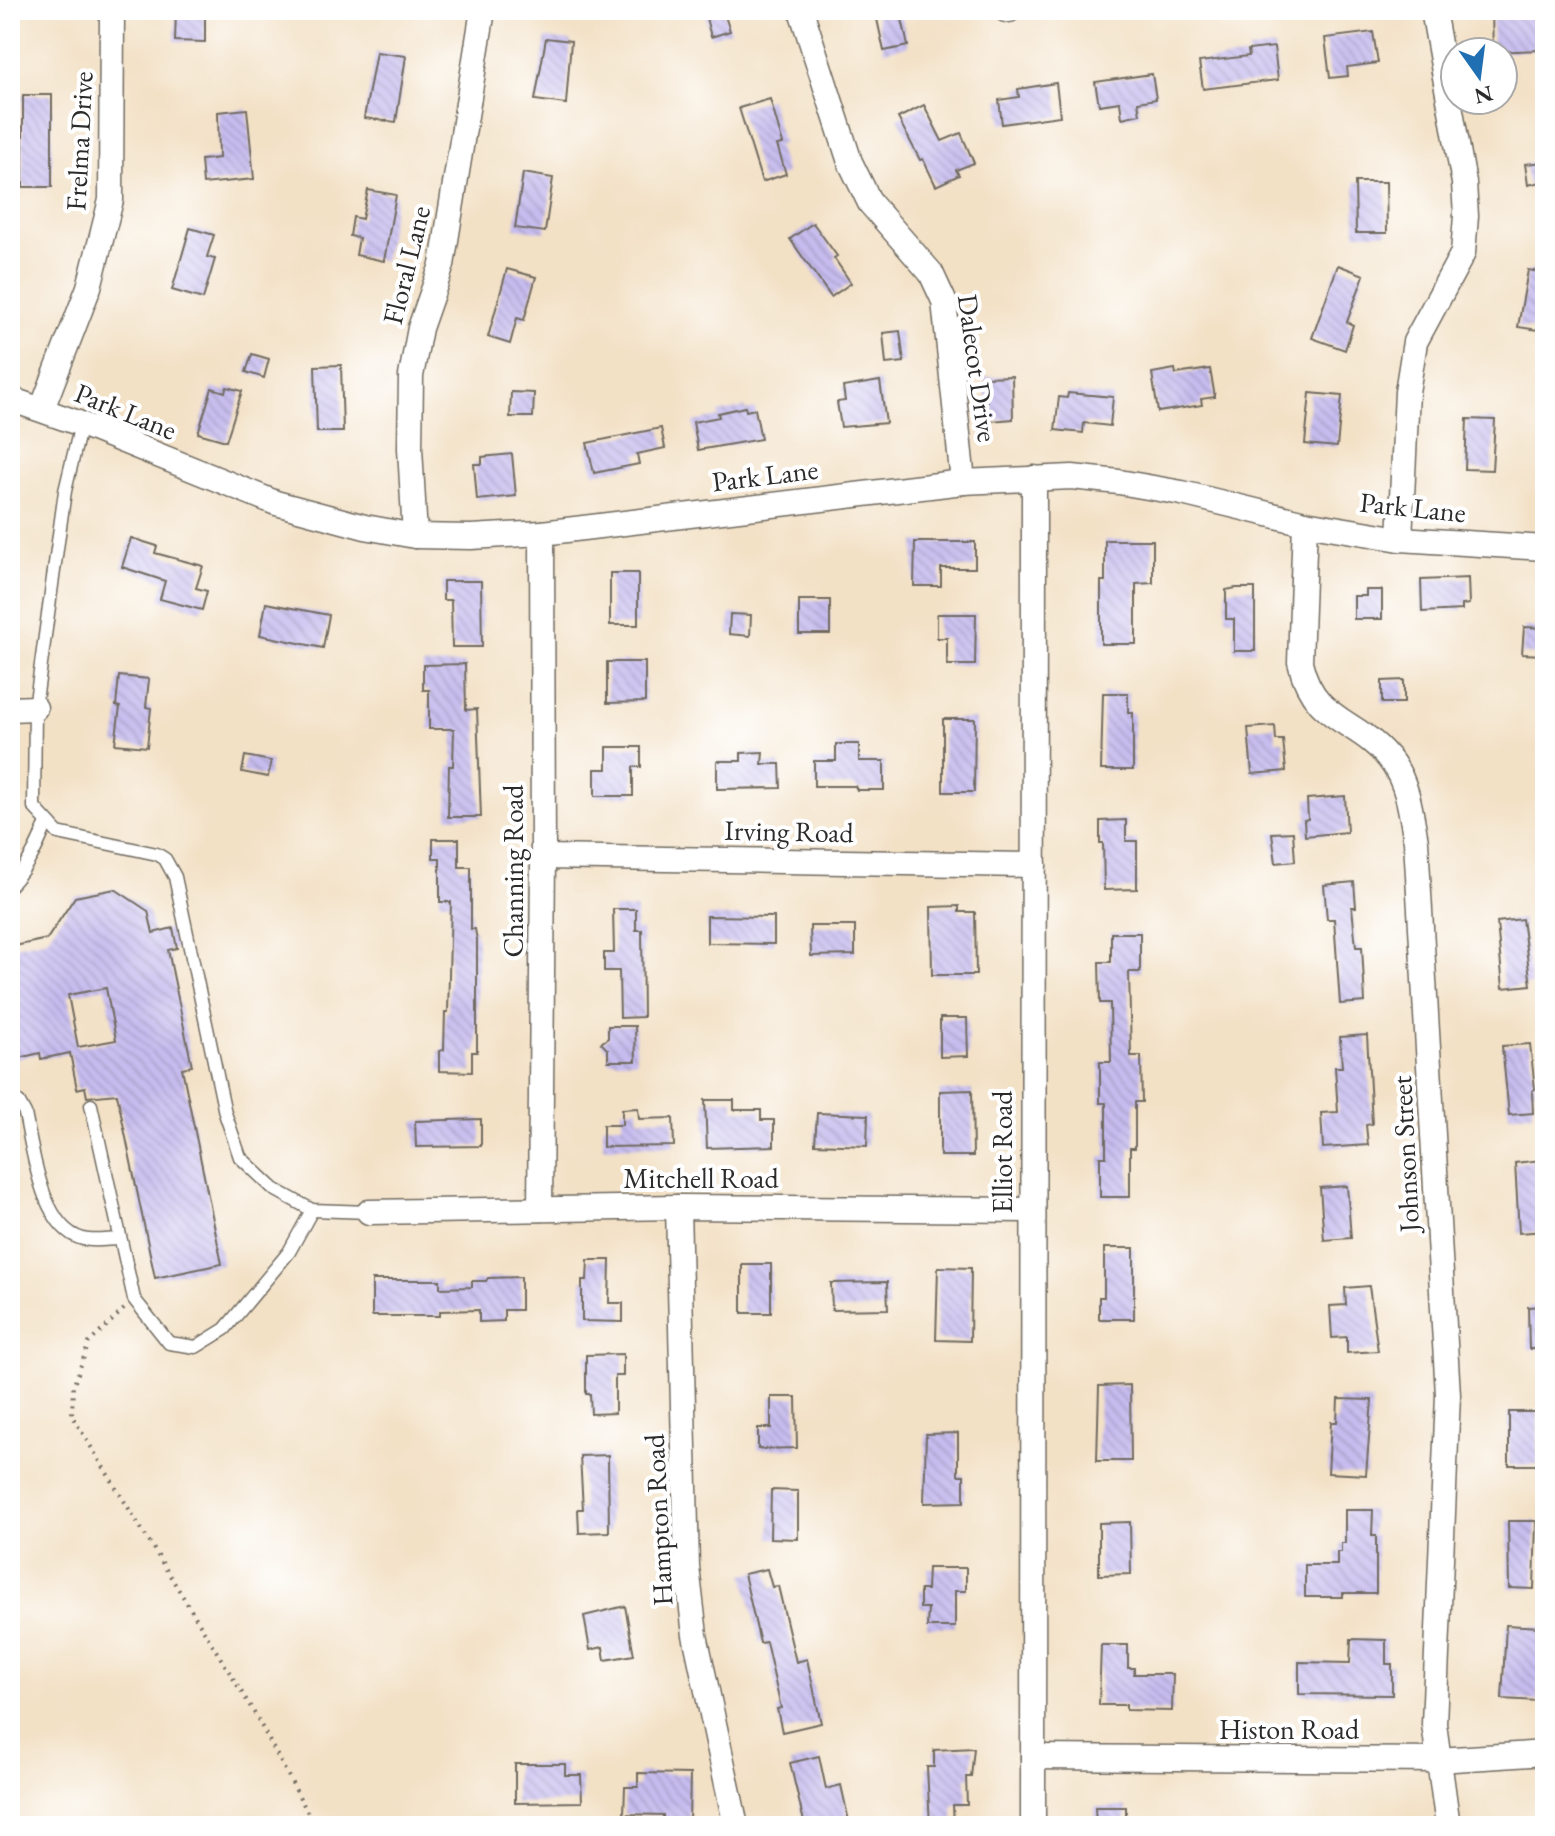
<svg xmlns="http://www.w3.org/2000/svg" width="1555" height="1836" viewBox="0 0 1555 1836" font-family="'EB Garamond',serif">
<defs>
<pattern id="building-back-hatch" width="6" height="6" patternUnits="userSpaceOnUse" patternTransform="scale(2)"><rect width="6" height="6" fill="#c6bcee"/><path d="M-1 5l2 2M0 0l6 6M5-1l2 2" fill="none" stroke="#aaa2cc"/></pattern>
</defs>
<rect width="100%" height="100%" fill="#fff"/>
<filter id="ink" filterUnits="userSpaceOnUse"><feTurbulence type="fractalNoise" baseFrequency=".0125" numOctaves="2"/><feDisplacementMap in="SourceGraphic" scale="16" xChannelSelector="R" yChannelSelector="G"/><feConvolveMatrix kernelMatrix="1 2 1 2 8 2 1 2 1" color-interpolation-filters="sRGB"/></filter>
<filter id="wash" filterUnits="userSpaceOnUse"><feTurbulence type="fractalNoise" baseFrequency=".006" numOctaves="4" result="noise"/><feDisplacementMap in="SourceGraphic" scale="32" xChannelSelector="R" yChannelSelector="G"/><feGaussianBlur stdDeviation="1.8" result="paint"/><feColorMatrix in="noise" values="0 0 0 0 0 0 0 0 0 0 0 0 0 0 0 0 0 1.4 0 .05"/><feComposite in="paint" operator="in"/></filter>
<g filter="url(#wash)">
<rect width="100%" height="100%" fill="#f3e1c6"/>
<g id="blocks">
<g fill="url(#building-back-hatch)" fill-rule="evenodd">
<polygon points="176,10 205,10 205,42 175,41"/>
<polygon points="704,10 723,10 730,31 711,37"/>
<polygon points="875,10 900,10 908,46 884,51"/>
<polygon points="1545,10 1545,40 1541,40 1541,50 1493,52 1492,11"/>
<polygon points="1373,32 1378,63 1347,67 1348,76 1330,78 1325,38"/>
<polygon points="546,38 571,41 566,104 535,100"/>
<polygon points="1274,47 1278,80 1203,89 1199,62 1249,56 1248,50"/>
<polygon points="376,52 406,56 396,122 364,118"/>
<polygon points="1152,74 1156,99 1138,102 1140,114 1122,118 1120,102 1099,105 1095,82"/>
<polygon points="1056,83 1060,116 1002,124 999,100 1019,97 1018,89"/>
<rect x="23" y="95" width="29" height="92"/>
<polygon points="770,99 783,144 777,145 786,174 762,182 739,108"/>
<polygon points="924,105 942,141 961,133 974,163 956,170 959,175 936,186 923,159 920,160 898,118"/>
<polygon points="247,109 254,179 203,184 201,160 219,158 218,112"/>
<polygon points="1545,162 1545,181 1528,185 1525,164"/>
<polygon points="523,173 553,178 545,232 515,228"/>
<polygon points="1355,182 1386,182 1387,233 1356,233"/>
<polygon points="368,190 396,195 384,261 356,255 359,238 350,236 353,217 362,219"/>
<polygon points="813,223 837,256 834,258 851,283 831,297 790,239"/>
<polygon points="190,228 214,235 207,257 215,259 203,299 172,290"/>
<polygon points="1338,265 1364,275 1347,322 1353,325 1345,350 1312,338"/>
<polygon points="507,269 536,277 524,320 517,318 510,344 488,337"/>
<polygon points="1528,270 1545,273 1545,331 1518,327"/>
<polygon points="900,331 904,362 886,364 883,333"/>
<polygon points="252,354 269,359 264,378 246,372"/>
<polygon points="341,365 343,432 317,432 315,366"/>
<polygon points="1175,369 1176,374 1210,369 1215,397 1201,399 1202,405 1158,412 1152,373"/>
<polygon points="1012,376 1013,419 991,421 990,415 987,414 985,377"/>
<polygon points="880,381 886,423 841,427 837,402 845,401 843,387"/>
<polygon points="227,387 242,391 226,441 198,433 212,388 225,392"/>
<polygon points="511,392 534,393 533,417 510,417"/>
<polygon points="1068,393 1113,397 1110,426 1084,423 1083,433 1055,430 1059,397 1067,398"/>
<polygon points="1310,393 1342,396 1337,447 1305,444"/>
<polygon points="745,407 746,411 755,409 761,439 698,450 693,422 719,417 718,413"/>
<polygon points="1467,419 1495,420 1492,470 1465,469"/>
<polygon points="661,428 665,448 637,454 639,464 594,473 587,443"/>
<polygon points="512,454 516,496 477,500 474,464 482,464 482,457"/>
<polygon points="131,538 157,546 155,553 203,566 196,588 207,591 202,610 160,599 165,581 122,567"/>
<polygon points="1105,540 1153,540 1153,583 1136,584 1136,644 1101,644 1101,581 1105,581"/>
<polygon points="915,542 975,542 975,568 941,568 941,586 914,586"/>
<rect x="610" y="573" width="28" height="52"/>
<polygon points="1468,578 1469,604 1462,605 1462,610 1422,612 1421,580"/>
<polygon points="443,581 481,581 482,647 452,647 451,600 443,600"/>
<polygon points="1236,588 1255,588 1255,651 1234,651 1234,619 1226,619 1226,590"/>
<polygon points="1366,590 1382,590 1382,619 1354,619 1354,596 1366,596"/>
<rect x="799" y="600" width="31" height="34"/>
<polygon points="266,603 329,615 323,648 260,635"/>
<polygon points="730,614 751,615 750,636 729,634"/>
<polygon points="937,614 976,614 975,665 947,665 947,638 937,638"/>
<polygon points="1524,627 1545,628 1545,655 1522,654"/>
<polygon points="607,662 645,662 645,702 607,703"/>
<polygon points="465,664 466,710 477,709 481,817 448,817 449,766 453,766 454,729 429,729 429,690 423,690 423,665"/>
<polygon points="119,676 149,679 146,707 151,708 147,747 115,744 120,707 116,706"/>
<polygon points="1404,680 1404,703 1382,703 1382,681"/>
<polygon points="1103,693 1128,693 1128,713 1133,713 1133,770 1101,770"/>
<polygon points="943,719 975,719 974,792 943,792"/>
<polygon points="1275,726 1276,740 1283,740 1286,771 1252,774 1248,728"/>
<polygon points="836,744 859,744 859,761 884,761 884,790 857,790 855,786 814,786 814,761 836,761"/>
<polygon points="607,747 641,747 641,767 633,767 633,796 595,796 595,769 607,769"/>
<polygon points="763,752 762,764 780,764 781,788 717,789 717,761 741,761 741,753"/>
<polygon points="245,756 271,761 268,777 242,772"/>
<polygon points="1345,796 1347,832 1305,836 1304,820 1308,819 1307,799"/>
<polygon points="1126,820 1126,841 1137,841 1137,889 1104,890 1103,843 1100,843 1100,821"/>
<polygon points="1293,832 1295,861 1276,863 1272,833"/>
<polygon points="433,839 459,839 459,867 471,867 471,929 475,929 477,940 477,1052 472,1052 472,1072 439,1071 439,1051 444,1050 445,1012 448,1012 451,902 440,902 440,858 433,858"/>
<polygon points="1354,882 1356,907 1352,907 1356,947 1362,947 1365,1002 1340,1004 1334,919 1327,919 1324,885"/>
<path d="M115,889L148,911L153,933L173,928L177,948L168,950L192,1066L182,1068L222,1264L155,1278L117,1094L87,1097L85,1087L77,1089L70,1053L41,1059L40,1053L15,1059L14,1052L10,1053V947L47,939L75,897ZM106,988L116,1040L78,1047L68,995Z"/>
<polygon points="959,906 959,912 975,912 976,975 932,975 931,907"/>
<polygon points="613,909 636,909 636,930 642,930 643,1017 620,1018 619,971 604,971 604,953 614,953"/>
<polygon points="707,916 774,917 774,944 707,943"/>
<polygon points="1522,919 1531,985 1503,988 1497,922"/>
<polygon points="810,926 855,926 855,955 811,956"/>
<polygon points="1111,933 1140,933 1140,972 1129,972 1131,1056 1141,1056 1142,1102 1135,1102 1135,1148 1130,1148 1130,1197 1100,1197 1100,1157 1106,1157 1106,1103 1100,1103 1100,1062 1111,1062 1110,1003 1100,1003 1099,962 1111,962"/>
<polygon points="940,1018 967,1018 968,1056 940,1057"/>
<polygon points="608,1026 635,1026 636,1061 608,1061 608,1050 601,1043 608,1038"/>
<polygon points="1367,1035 1372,1124 1366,1125 1368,1145 1323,1148 1321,1113 1338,1112 1335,1067 1342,1067 1340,1037"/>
<polygon points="1530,1044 1535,1089 1532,1091 1533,1113 1509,1115 1502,1046"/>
<polygon points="972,1090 973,1156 940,1156 940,1091"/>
<polygon points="705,1100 734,1100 734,1110 761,1110 761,1120 774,1120 774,1146 707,1148"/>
<polygon points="638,1108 639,1119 673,1118 674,1146 603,1147 603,1125 622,1125 622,1109"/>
<polygon points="817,1113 868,1115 867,1146 815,1144"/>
<polygon points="481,1119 481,1146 416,1147 415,1121"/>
<polygon points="1541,1160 1545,1231 1519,1233 1515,1163"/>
<polygon points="1347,1186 1351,1238 1324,1240 1320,1188"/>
<polygon points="1104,1248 1134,1248 1134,1319 1099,1319 1099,1297 1104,1297"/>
<polygon points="588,1260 610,1260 609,1303 623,1303 623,1322 582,1321 582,1280 587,1280"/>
<rect x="742" y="1264" width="29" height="49"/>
<polygon points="938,1267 971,1268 970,1341 936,1340"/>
<polygon points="521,1277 521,1310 504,1310 504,1321 479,1322 479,1310 440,1311 440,1316 372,1316 372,1280 440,1280 440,1288 472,1287 472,1281 486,1281 488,1278"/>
<polygon points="887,1282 888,1309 832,1310 831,1283"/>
<polygon points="1369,1286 1378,1351 1347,1353 1347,1337 1332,1338 1330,1306 1346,1305 1345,1288"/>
<polygon points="1545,1306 1545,1349 1529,1349 1528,1307"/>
<polygon points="623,1354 623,1376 615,1376 615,1413 591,1414 590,1394 586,1394 586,1355"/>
<polygon points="1130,1385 1131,1461 1097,1461 1099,1386"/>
<polygon points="771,1397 796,1397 797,1448 758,1449 758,1428 771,1428"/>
<polygon points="1338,1399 1372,1400 1366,1475 1328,1473 1331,1422 1337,1422"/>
<rect x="1509" y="1412" width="29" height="53"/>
<polygon points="958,1433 958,1475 964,1475 964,1502 924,1503 926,1434"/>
<polygon points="608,1455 609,1532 579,1533 578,1509 583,1509 580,1456"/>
<polygon points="771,1490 798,1491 798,1539 770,1538"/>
<polygon points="1345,1510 1373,1510 1372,1536 1376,1536 1376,1593 1343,1593 1343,1597 1305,1597 1305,1565 1337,1565 1337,1552 1341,1552 1341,1543 1345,1543"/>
<polygon points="1508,1521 1536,1521 1534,1589 1509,1588"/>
<polygon points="1130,1522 1131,1574 1099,1575 1099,1523"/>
<polygon points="928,1568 966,1568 966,1591 955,1591 955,1627 927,1627 928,1608 920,1608 920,1590 927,1590"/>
<polygon points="767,1569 772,1587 778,1586 796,1662 807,1659 821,1723 782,1732 777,1709 781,1708 766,1642 760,1643 744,1574"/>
<polygon points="625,1606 634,1655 605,1660 603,1647 590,1650 584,1616"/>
<polygon points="1506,1625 1541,1627 1540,1636 1545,1637 1545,1673 1539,1672 1538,1701 1502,1699"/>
<polygon points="1351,1639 1386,1640 1386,1664 1392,1664 1392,1695 1299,1694 1299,1662 1350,1663"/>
<polygon points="1101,1645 1128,1645 1128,1668 1134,1668 1134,1674 1173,1674 1172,1711 1126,1710 1126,1705 1099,1705"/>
<polygon points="974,1748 971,1777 966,1777 967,1805 953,1805 954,1826 930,1826 927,1767 934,1767 934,1750"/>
<polygon points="819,1756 826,1789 841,1785 849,1821 827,1826 805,1826 790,1763"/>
<polygon points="515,1764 565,1764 565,1775 581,1775 582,1802 515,1803"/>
<polygon points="638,1773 690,1774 689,1823 663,1823 663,1815 624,1814 625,1787 638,1787"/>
<polygon points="1095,1807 1126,1807 1126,1826 1096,1826"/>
</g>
</g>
</g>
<g filter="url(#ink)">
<use href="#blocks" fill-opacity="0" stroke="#716b61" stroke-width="2"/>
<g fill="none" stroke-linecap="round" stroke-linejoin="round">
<defs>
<g id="service">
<polyline points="81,424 65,491 35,708 34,807 58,833 157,854 165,859 175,877 225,1113 240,1157 274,1189 312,1210 369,1212"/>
<path d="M10,885C28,866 38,846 47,822"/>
<path d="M10,1096L19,1103L25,1114C33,1150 41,1228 83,1239C94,1242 109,1239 120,1239"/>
<polyline points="91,1105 134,1299 169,1343 196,1347 225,1329 289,1252 312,1210"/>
</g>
<g id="minor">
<polyline points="801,10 850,162 870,203 931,273 944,301 963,482"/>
<polyline points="1006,10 1009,10"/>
<polyline points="10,399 81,424 276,503 365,527 415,536 471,537 542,533 963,482 1072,477 1119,482 1182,493 1305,523 1400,539 1545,548"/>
<polyline points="42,409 89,287 111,200 112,10"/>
<path d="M1305,523L1300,662C1314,725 1362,719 1393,764C1409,787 1411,815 1416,841L1448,1395L1434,1724L1448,1826"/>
<polyline points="415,536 410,448 411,376 420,328 442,265 483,10"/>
<polyline points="1400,539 1407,392 1415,342 1463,253 1466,216 1464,183 1433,10"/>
<polyline points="10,709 35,708"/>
<polyline points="543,857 1034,865"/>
<polyline points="678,1207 687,1567 695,1635 736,1826"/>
<polyline points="540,1209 543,857 542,533"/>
<polyline points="369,1212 678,1207 1032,1210"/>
<polyline points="1033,1757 1438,1760 1545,1753"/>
<polyline points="1033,1826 1034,478"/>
</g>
</defs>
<use href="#service" stroke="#716b61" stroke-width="15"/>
<use href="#minor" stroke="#716b61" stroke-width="27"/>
<polyline stroke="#716b61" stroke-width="4" stroke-dasharray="2 6" stroke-linecap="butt" points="124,1309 89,1343 73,1387 72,1416 255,1714 315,1826"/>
<use href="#service" stroke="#fff" stroke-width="12"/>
<use href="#minor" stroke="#fff" stroke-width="24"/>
</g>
</g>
<g text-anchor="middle" stroke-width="8" stroke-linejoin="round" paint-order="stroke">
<g font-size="28" fill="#2b2b2b" stroke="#fff">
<text transform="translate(79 141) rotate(-87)" y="10">Frelma Drive</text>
<text transform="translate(406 265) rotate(-76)" y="10">Floral Lane</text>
<text transform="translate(978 368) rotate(82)" y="10">Dalecot Drive</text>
<text transform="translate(126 411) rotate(22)" y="10">Park Lane</text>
<text transform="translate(765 475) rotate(-7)" y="10">Park Lane</text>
<text transform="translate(1413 507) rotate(6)" y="10">Park Lane</text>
<text transform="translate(789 831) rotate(1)" y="10">Irving Road</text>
<text transform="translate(513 871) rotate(-90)" y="10">Channing Road</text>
<text transform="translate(1002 1152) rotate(-90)" y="10">Elliot Road</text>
<text transform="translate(1405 1154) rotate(-93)" y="10">Johnson Street</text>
<text x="701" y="1188">Mitchell Road</text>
<text transform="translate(658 1520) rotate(-93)" y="10">Hampton Road</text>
<text x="1289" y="1739">Histon Road</text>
</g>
</g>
<rect width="1555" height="1836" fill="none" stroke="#fff" stroke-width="40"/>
<g transform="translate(1479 76) rotate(166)"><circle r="38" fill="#ffffff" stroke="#aaaaaa" stroke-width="2"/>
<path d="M0-6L14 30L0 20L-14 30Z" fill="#1f6fb2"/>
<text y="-12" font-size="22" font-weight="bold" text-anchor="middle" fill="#2b2b2b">N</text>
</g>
</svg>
